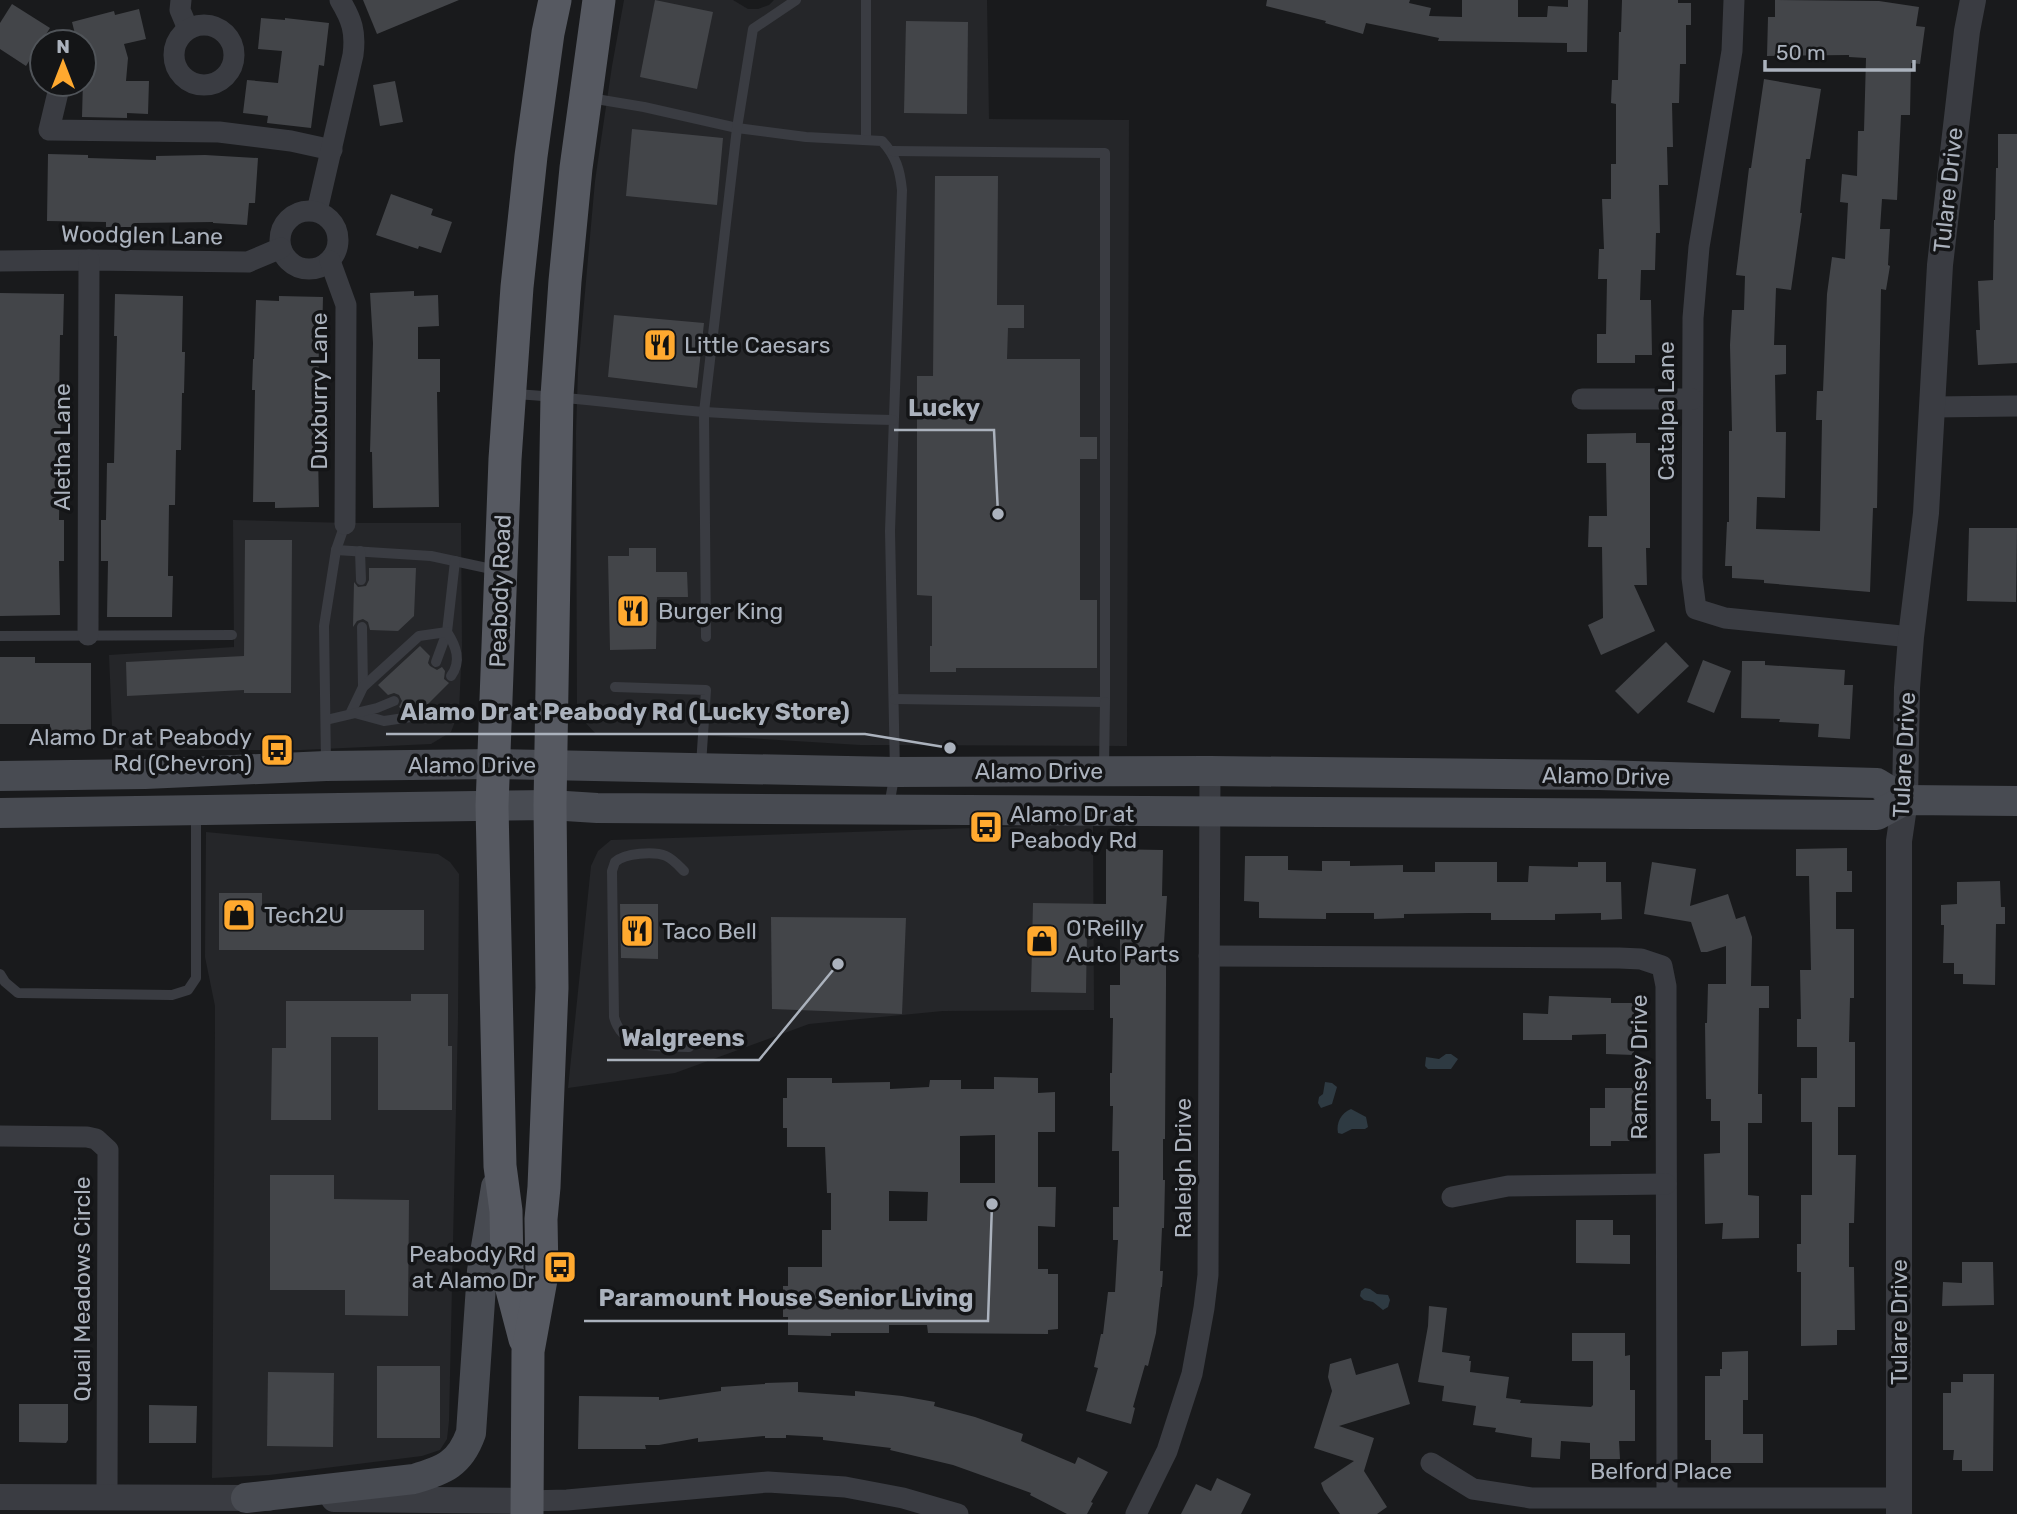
<svg xmlns="http://www.w3.org/2000/svg" width="2017" height="1514" viewBox="0 0 2017 1514" font-family="Rubik,sans-serif">
<rect width="100%" height="100%" fill="#191a1c"/>
<g fill="#252629">
<polygon points="624,0 733,0 748,9 758,9 769,5 774,0 987,0 989,119 1129,120 1127,746 860,745 681,734 597,735 577,714 576,433 578,370 595,181 612,66"/>
<polygon points="233,520 348,523 461,523 462,646 459,711 451,732 431,744 301,750 113,750 109,655 234,647"/>
<polygon points="1093,824 1094,1010 943,1011 809,1024 675,1073 568,1088 591,866 598,851 611,840"/>
<polygon points="206,832 438,854 450,862 459,874 458,1019 449,1421 447,1439 440,1450 422,1456 269,1475 212,1478 215,1031 215,1006 205,957"/>
</g>
<g fill="#2e3a42">
<polygon points="1446,1054 1451,1054 1458,1059 1451,1069 1428,1069 1425,1066 1426,1057 1439,1059"/>
<polygon points="1325,1082 1332,1083 1337,1087 1332,1104 1321,1108 1318,1103 1319,1097 1323,1094"/>
<path d="M1351,1109L1366,1117L1368,1127L1365,1129H1352L1342,1134L1338,1133C1336,1123 1341,1113 1351,1109Z"/>
<polygon points="1365,1288 1370,1289 1377,1294 1388,1295 1390,1300 1388,1307 1383,1310 1373,1302 1364,1300 1360,1296 1361,1291"/>
</g>
<g fill="#434549" fill-rule="evenodd">
<polygon points="363,0 459,0 377,34"/>
<polygon points="655,0 713,12 697,89 640,77"/>
<polygon points="1267,0 1410,0 1409,3 1431,8 1429,16 1462,17 1462,0 1518,0 1518,17 1547,17 1548,6 1568,7 1568,0 1588,0 1587,52 1567,52 1567,43 1438,41 1439,38 1366,23 1363,34 1325,23 1326,21 1266,6"/>
<polygon points="1622,0 1678,0 1678,3 1691,3 1691,25 1686,25 1686,64 1680,64 1679,103 1672,103 1673,147 1667,147 1668,185 1659,185 1660,233 1656,233 1655,270 1641,270 1640,300 1651,300 1652,355 1635,355 1635,363 1597,363 1597,334 1606,334 1607,279 1598,279 1599,249 1604,249 1602,199 1611,199 1611,164 1616,164 1616,104 1611,103 1612,80 1618,80 1619,32 1621,32"/>
<polygon points="1775,0 1879,1 1919,7 1916,26 1925,27 1920,64 1911,63 1910,115 1901,115 1897,200 1882,199 1880,229 1890,229 1888,265 1890,266 1886,290 1881,289 1877,508 1873,508 1870,592 1764,583 1764,580 1732,578 1732,566 1725,566 1727,522 1729,522 1729,431 1732,431 1730,345 1732,310 1744,310 1745,276 1736,275 1749,168 1751,168 1764,79 1821,89 1810,159 1806,159 1800,213 1802,213 1791,290 1776,288 1774,345 1786,345 1786,374 1775,375 1776,432 1786,432 1785,498 1757,497 1756,529 1820,531 1822,420 1816,420 1817,391 1823,391 1827,294 1832,257 1845,259 1848,203 1840,202 1842,174 1857,176 1858,131 1864,131 1866,58 1849,57 1849,55 1767,56 1768,17 1775,17"/>
<polygon points="12,4 50,28 26,66 0,49 0,23"/>
<polygon points="139,9 146,39 124,44 128,58 126,81 149,81 148,114 127,113 127,118 82,117 84,42 77,42 72,22 114,11 115,15"/>
<polygon points="261,18 285,20 285,18 329,23 324,66 319,65 311,128 267,123 268,116 243,113 247,80 278,83 282,51 258,49"/>
<polygon points="906,21 968,22 967,114 904,113"/>
<polygon points="395,81 403,122 380,126 373,85"/>
<polygon points="632,129 723,138 717,205 626,196"/>
<polygon points="1998,134 2017,134 2017,363 1978,365 1976,330 1980,330 1978,281 1993,280 1994,220 1995,220 1996,168 1998,168"/>
<polygon points="48,154 88,155 88,158 156,160 156,156 205,155 258,158 255,203 249,203 247,225 213,223 213,222 137,223 137,227 106,227 106,222 47,221"/>
<polygon points="935,176 998,176 997,305 1024,305 1024,328 1008,328 1007,359 1080,359 1080,437 1097,437 1097,459 1080,459 1080,600 1097,600 1097,668 956,668 956,672 930,672 930,646 932,646 932,596 917,595 917,376 933,376"/>
<polygon points="391,194 433,209 431,215 452,222 441,253 419,246 418,249 376,235"/>
<polygon points="414,291 414,296 438,295 439,326 418,327 418,359 440,359 440,392 437,392 439,507 373,508 372,452 370,452 373,343 370,293"/>
<polygon points="0,293 64,294 63,335 60,335 59,407 61,407 59,520 64,520 64,561 59,561 60,615 0,616"/>
<polygon points="115,294 183,296 182,352 185,352 184,393 182,393 181,450 176,450 175,505 169,505 168,576 173,576 172,617 107,617 108,561 101,561 101,520 106,520 107,463 114,463 117,336 114,336"/>
<polygon points="279,296 323,297 322,339 319,339 318,410 322,410 322,452 318,452 319,507 275,508 275,502 253,502 255,390 252,390 253,359 254,359 256,300 279,301"/>
<polygon points="614,315 704,323 697,388 608,377"/>
<polygon points="1636,433 1636,443 1650,443 1650,548 1646,548 1647,585 1634,585 1655,631 1601,655 1588,625 1603,618 1602,547 1588,547 1589,516 1607,516 1606,463 1587,463 1587,434"/>
<polygon points="1969,528 2017,528 2016,602 1967,601"/>
<polygon points="245,540 292,540 291,693 244,693 244,690 127,696 126,662 244,656"/>
<polygon points="629,548 656,548 656,572 687,572 688,597 657,597 656,649 610,650 608,556 629,556"/>
<polygon points="369,568 416,568 414,616 398,631 370,630 368,622 363,619 357,621 353,627 354,582 358,587 366,586 369,580"/>
<polygon points="1666,642 1689,666 1638,714 1615,691"/>
<polygon points="420,646 430,656 428,663 430,666 437,670 442,667 445,671 444,679 449,683 418,714 413,710 403,710 399,707 402,701 399,695 394,693 388,695 378,685"/>
<polygon points="0,657 35,657 35,663 91,663 91,730 50,731 50,724 0,724"/>
<polygon points="1703,660 1731,671 1714,713 1687,702"/>
<polygon points="1742,661 1765,661 1765,665 1845,670 1844,685 1853,685 1850,739 1818,737 1819,724 1779,722 1780,719 1741,718"/>
<polygon points="1847,848 1847,871 1852,871 1852,892 1836,892 1836,929 1854,929 1854,998 1850,998 1849,1042 1855,1042 1855,1107 1838,1107 1838,1155 1856,1155 1854,1223 1849,1223 1849,1267 1854,1267 1855,1330 1837,1330 1837,1345 1801,1346 1801,1272 1797,1272 1797,1244 1801,1244 1801,1195 1812,1195 1812,1122 1801,1122 1801,1078 1817,1078 1817,1047 1797,1047 1797,1019 1801,1019 1800,970 1811,970 1809,876 1796,876 1796,849"/>
<polygon points="1106,849 1163,850 1162,896 1167,896 1163,958 1166,958 1166,985 1165,1139 1163,1139 1163,1180 1165,1180 1164,1228 1162,1228 1160,1271 1163,1271 1162,1287 1161,1287 1156,1333 1148,1366 1145,1365 1133,1407 1135,1408 1131,1424 1086,1411 1098,1368 1094,1367 1101,1334 1103,1334 1108,1292 1115,1292 1118,1240 1113,1240 1113,1207 1119,1207 1119,1151 1112,1151 1113,1106 1110,1106 1110,1073 1112,1073 1113,1018 1110,1018 1110,985 1120,985 1120,929 1087,929 1086,993 1031,992 1033,903 1106,904"/>
<polygon points="1245,856 1288,856 1288,870 1322,871 1322,861 1350,861 1350,866 1403,865 1403,872 1435,872 1435,862 1497,862 1497,882 1528,882 1529,866 1578,867 1578,862 1606,862 1606,882 1621,882 1622,919 1601,920 1601,913 1555,914 1555,920 1491,920 1491,913 1470,913 1404,914 1404,918 1374,919 1374,913 1326,913 1326,919 1259,918 1259,902 1244,901"/>
<polygon points="1652,862 1696,869 1690,906 1728,894 1736,919 1745,916 1752,937 1751,986 1769,986 1769,1008 1759,1008 1758,1094 1762,1094 1762,1123 1748,1123 1748,1195 1759,1196 1759,1238 1722,1239 1723,1223 1705,1224 1704,1154 1720,1153 1720,1121 1711,1121 1711,1099 1706,1099 1705,1023 1707,1023 1708,984 1726,984 1726,946 1707,952 1701,952 1691,922 1644,914"/>
<polygon points="2000,881 2001,907 2005,907 2005,924 1996,924 1995,985 1963,984 1963,974 1954,974 1954,963 1943,963 1944,925 1941,925 1941,905 1957,904 1957,882"/>
<polygon points="219,893 262,893 262,910 424,910 424,950 219,950"/>
<polygon points="620,904 658,904 658,959 621,958"/>
<polygon points="771,917 906,918 902,1014 772,1009"/>
<polygon points="411,994 448,994 448,1046 452,1046 452,1110 378,1110 378,1037 331,1037 331,1120 271,1120 272,1048 286,1048 286,1001 411,1001"/>
<polygon points="1549,996 1611,998 1611,1003 1634,1003 1634,1055 1606,1054 1606,1034 1572,1035 1572,1040 1523,1040 1523,1013 1548,1014"/>
<path d="M994,1077L1038,1078V1093L1055,1092V1132H1038V1187H1056L1055,1227L1038,1226V1269H1048V1274H1058V1329L1048,1330V1334L928,1333L927,1325H889V1333H831V1336L788,1335V1317H783V1286H788V1267H822V1230H831V1193H827L825,1147H787V1128H783V1098H787V1078H832V1083L890,1082V1089L929,1087L930,1080H961V1089H994ZM995,1135V1183H960V1136ZM889,1191L928,1192L927,1221H889Z"/>
<polygon points="1605,1088 1634,1088 1634,1141 1611,1141 1611,1146 1590,1146 1590,1108 1605,1108"/>
<polygon points="270,1175 334,1175 334,1199 409,1200 408,1316 345,1315 345,1290 270,1290"/>
<polygon points="1576,1220 1613,1220 1613,1235 1630,1235 1630,1264 1576,1263"/>
<polygon points="1962,1262 1993,1262 1994,1305 1942,1306 1943,1282 1962,1283"/>
<polygon points="1429,1306 1447,1308 1442,1352 1470,1356 1469,1361 1471,1361 1470,1372 1509,1377 1506,1398 1521,1400 1520,1403 1591,1407 1593,1405 1593,1361 1572,1361 1572,1333 1625,1333 1625,1356 1630,1355 1630,1390 1635,1390 1635,1441 1619,1441 1620,1459 1590,1459 1590,1443 1561,1441 1560,1459 1531,1457 1532,1438 1495,1432 1496,1428 1473,1425 1476,1406 1442,1401 1444,1386 1418,1382 1428,1326"/>
<polygon points="1748,1351 1748,1400 1743,1400 1743,1434 1763,1434 1763,1463 1711,1463 1711,1440 1705,1440 1705,1376 1720,1376 1720,1369 1722,1369 1722,1352"/>
<polygon points="1351,1358 1356,1375 1398,1363 1410,1404 1339,1426 1374,1438 1364,1471 1387,1507 1377,1514 1340,1514 1324,1491 1321,1483 1354,1461 1314,1448 1332,1391 1328,1377 1330,1364"/>
<rect x="377" y="1366" width="63" height="72"/>
<polygon points="268,1372 334,1373 333,1447 267,1446"/>
<polygon points="1963,1374 1994,1374 1993,1471 1962,1471 1962,1460 1953,1460 1954,1450 1943,1450 1943,1393 1951,1393 1951,1382 1963,1382"/>
<polygon points="798,1382 798,1392 855,1396 855,1391 902,1396 935,1402 934,1406 975,1417 1023,1434 1021,1441 1075,1464 1078,1457 1108,1472 1091,1502 1093,1503 1087,1514 1067,1514 1030,1495 1031,1493 953,1465 890,1450 891,1448 823,1440 823,1437 786,1435 786,1438 765,1438 765,1436 698,1442 698,1438 659,1445 645,1445 646,1449 578,1449 579,1396 659,1397 659,1400 721,1391 721,1387 765,1384 765,1383"/>
<polygon points="19,1404 68,1404 68,1440 66,1443 19,1442"/>
<polygon points="149,1405 197,1406 196,1443 149,1443"/>
<polygon points="1217,1478 1251,1494 1241,1514 1181,1514 1196,1484 1211,1491"/>
</g>
<g fill="none" stroke-linecap="round" stroke-linejoin="round">
<g stroke="#3a3c42" stroke-width="10">
<polyline points="866,0 866,140"/>
<path d="M590,98L644,107L737,128L806,137L882,141C896,156 900,170 902,190L890,531L895,772L889,806"/>
<polyline points="892,151 1105,153 1105,702 894,699"/>
<path d="M512,394C577,397 640,407 705,412C767,416 830,419 893,420"/>
<polyline points="336,550 431,556 496,570"/>
<polyline points="360,551 361,580"/>
<polyline points="362,627 363,687"/>
<polyline points="0,636 232,635"/>
<polyline points="706,637 704,412 737,128 753,29 796,0"/>
<polyline points="436,662 447,632 455,561"/>
<polyline points="615,687 706,690 701,765"/>
<path d="M411,717L384,721L351,712L363,687L419,636L447,632C456,646 462,661 451,676"/>
<polyline points="326,720 377,708 394,701"/>
<polyline points="326,763 324,626 336,550 345,524"/>
<polyline points="1104,769 1105,702"/>
<path d="M684,871C679,866 673,859 666,856C654,851 625,853 615,862L612,871L614,1017C623,1051 660,1046 689,1047"/>
<polyline points="0,974 5,982 18,993 172,995 188,990 196,978 196,813"/>
</g>
<g stroke="#3a3c42" stroke-width="21">
<polyline points="181,0 180,10 188,29"/>
<polyline points="1734,0 1732,51 1699,247 1693,318 1692,578 1696,609 1725,618 1911,637"/>
<circle cx="204" cy="55" r="30"/>
<polyline points="60,84 49,130 219,132 291,141 332,150"/>
<path d="M317,211L353,55C356,32 352,20 340,0"/>
<circle cx="309" cy="240" r="29"/>
<polyline points="0,261 89,260 248,262 281,248"/>
<polyline points="330,261 346,305 345,524"/>
<polyline points="1582,399 1692,399"/>
<polyline points="1932,407 2017,406"/>
<polyline points="88,635 89,260"/>
<polyline points="1209,956 1619,958 1641,959 1662,966 1666,986 1666,1008 1667,1497"/>
<polyline points="0,1136 87,1137 96,1139 108,1150 107,1499"/>
<polyline points="1452,1197 1508,1186 1666,1184"/>
<polyline points="1431,1463 1473,1489 1531,1498 1899,1498"/>
<polyline points="527,1501 567,1500 768,1482 845,1487 903,1498 958,1514"/>
<polyline points="1136,1514 1167,1451 1192,1374 1204,1308 1208,1275 1210,771"/>
</g>
<g stroke="#3a3c42" stroke-width="26">
<polyline points="0,1497 268,1498"/>
<polyline points="334,1499 527,1501"/>
<polyline points="1899,1514 1899,841 1905,800 1907,688 1911,637 1926,513 1940,265 1967,31 1973,0"/>
</g>
<g stroke="#484b52" stroke-width="30">
<polyline points="0,776 145,774 326,766 495,764 895,772 1210,771 1599,775 1877,783 1905,800"/>
<polyline points="0,813 550,805 597,808 1877,815 1905,800 2017,801"/>
<path d="M246,1498L414,1479C444,1470 460,1464 471,1433L482,1271L496,1187"/>
</g>
<g stroke="#565961" stroke-width="33">
<polyline points="525,1339 507,1270 506,1211 500,1166 492,806 505,459 517,287 531,156 548,33 555,0"/>
<polyline points="527,1514 528,1351 542,1274 541,1219 544,1187 552,988 550,805 557,396 565,281 576,168 599,0"/>
</g>
</g>
<defs>
<symbol id="restaurant-square" viewBox="-11 -11 22 22"><rect x="-9" y="-9" width="18" height="18" rx="4" fill="#ffa92f" stroke="#141517"/><path d="M-5-6h1v4h1v-4h1v4h1v-4h1v5L-1.5 .5V6h-2V.5L-5-1ZM5-6V6H3V1.5H1.5Q1.5-4 5-6Z" fill="#111"/></symbol>
<symbol id="bus-square" viewBox="-11 -11 22 22"><rect x="-9" y="-9" width="18" height="18" rx="4" fill="#ffa92f" stroke="#141517"/><path d="M-5-6H5V4H4V6H2V4H-2V6H-4V4H-5ZM-3.5-4V0h7V-4ZM-3.5 1.2v1.5H-2V1.2ZM2 1.2v1.5H3.5V1.2Z" fill="#111"/></symbol>
<symbol id="shop-square" viewBox="-11 -11 22 22"><rect x="-9" y="-9" width="18" height="18" rx="4" fill="#ffa92f" stroke="#141517"/><path d="M-5-2.5h2.3a2.7 3.5 0 0 1 5.4 0H5L5.5 6h-11ZM-1.5-2.5h3a1.5 2.3 0 0 0-3 0Z" fill="#111"/></symbol>
</defs>
<g fill-rule="evenodd">
<use href="#restaurant-square" x="641" y="326" width="38" height="38"/>
<use href="#restaurant-square" x="614" y="592" width="38" height="38"/>
<use href="#bus-square" x="258" y="731" width="38" height="38"/>
<use href="#bus-square" x="967" y="808" width="38" height="38"/>
<use href="#shop-square" x="220" y="896" width="38" height="38"/>
<use href="#restaurant-square" x="618" y="912" width="38" height="38"/>
<use href="#shop-square" x="1023" y="922" width="38" height="38"/>
<use href="#bus-square" x="541" y="1248" width="38" height="38"/>
</g>
<g text-anchor="middle" stroke-width="7" stroke-linejoin="round" paint-order="stroke">
<g font-size="23" fill="#abb2bd" stroke="#141517">
<text transform="translate(1948 190) rotate(-84)" y="8">Tulare Drive</text>
<text transform="translate(142 235) rotate(1)" y="8">Woodglen Lane</text>
<text transform="translate(319 391) rotate(-90)" y="8">Duxburry Lane</text>
<text transform="translate(1666 411) rotate(-90)" y="8">Catalpa Lane</text>
<text transform="translate(62 447) rotate(-90)" y="8">Aletha Lane</text>
<text transform="translate(500 591) rotate(-88)" y="8">Peabody Road</text>
<text transform="translate(1904 755) rotate(-87)" y="8">Tulare Drive</text>
<text x="472" y="773">Alamo Drive</text>
<text x="1039" y="779">Alamo Drive</text>
<text transform="translate(1606 776) rotate(1)" y="8">Alamo Drive</text>
<text transform="translate(1639 1067) rotate(-90)" y="8">Ramsey Drive</text>
<text transform="translate(1183 1168) rotate(-90)" y="8">Raleigh Drive</text>
<text transform="translate(82 1289) rotate(-90)" y="8">Quail Meadows Circle</text>
<text transform="translate(1899 1322) rotate(-90)" y="8">Tulare Drive</text>
<text x="1661" y="1479">Belford Place</text>
</g>
<g font-size="23" fill="#abb2bd" stroke="#141517" text-anchor="start">
<text x="684" y="353">Little Caesars</text>
<text x="658" y="619">Burger King</text>
<text x="252" y="745" text-anchor="end">Alamo Dr at Peabody<tspan x="252" dy="26">Rd (Chevron)</tspan></text>
<text x="1010" y="822">Alamo Dr at<tspan x="1010" dy="26">Peabody Rd</tspan></text>
<text x="264" y="923">Tech2U</text>
<text x="1066" y="936">O'Reilly<tspan x="1066" dy="26">Auto Parts</tspan></text>
<text x="662" y="939">Taco Bell</text>
<text x="536" y="1262" text-anchor="end">Peabody Rd<tspan x="536" dy="26">at Alamo Dr</tspan></text>
</g>
</g>
<path fill="none" stroke="#abb2bd" stroke-width="2.5" d="M998 514L994 430H894M950 748L865 734H386M838 964L759 1060H607M992 1204L988 1321H584"/>
<g fill="#abb2bd" stroke="#141517" stroke-width="2.5">
<circle cx="998" cy="514" r="7"/>
<circle cx="950" cy="748" r="7"/>
<circle cx="838" cy="964" r="7"/>
<circle cx="992" cy="1204" r="7"/>
</g>
<g font-size="24" text-anchor="middle" font-weight="bold" fill="#abb2bd" stroke="#141517" stroke-width="7" stroke-linejoin="round" paint-order="stroke">
<text x="944" y="416">Lucky</text>
<text x="625" y="720">Alamo Dr at Peabody Rd (Lucky Store)</text>
<text x="683" y="1046">Walgreens</text>
<text x="786" y="1306">Paramount House Senior Living</text>
</g>
<g transform="translate(63 63)"><circle r="33" fill="#141517" stroke="#505459" stroke-width="2"/>
<path d="M0-5L12 26L0 18L-12 26Z" fill="#ffa92f"/>
<text y="-10" font-size="19" font-weight="bold" text-anchor="middle" fill="#abb2bd">N</text>
</g>
<path d="M1765 60v10h149v-10" fill="none" stroke="#abb2bd" stroke-width="3.5"/>
<text x="1776" y="60" font-size="21" fill="#abb2bd" stroke="#141517" stroke-width="5" paint-order="stroke">50 m</text>
</svg>
